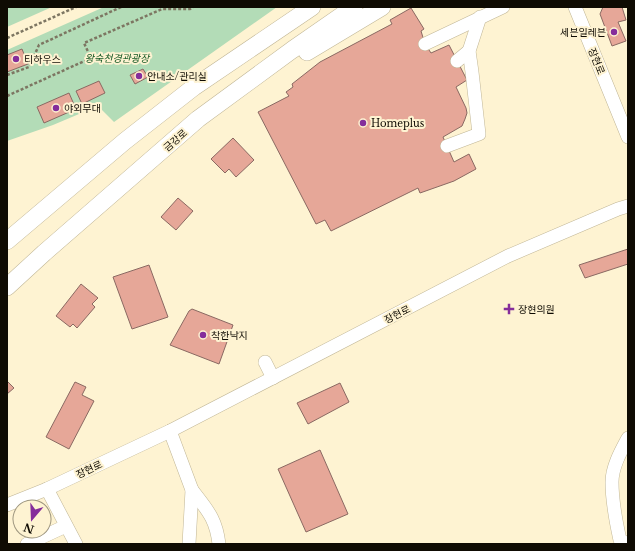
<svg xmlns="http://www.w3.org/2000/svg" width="635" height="551" viewBox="0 0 635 551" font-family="'Libre Baskerville','Noto Sans KR',serif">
<rect width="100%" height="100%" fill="#fef3d2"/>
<g fill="#b3dcb7">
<polygon points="7,7 52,7 7,27"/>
<polygon points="104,7 277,7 114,122 98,106 53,125 7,141 7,50"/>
</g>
<g fill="#e6a798" stroke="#8a6962">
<polygon points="603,7 622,7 626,20 618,22 626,41 612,46 600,14"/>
<polygon points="411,8 424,29 421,31 425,44 431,53 449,45 467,80 456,87 466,108 467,113 465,119 462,126 443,137 454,162 469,154 476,169 454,181 420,193 418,188 331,231 325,220 316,224 258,112 289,96 286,92 293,87 292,84 320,62 392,24 390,20"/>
<polygon points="22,49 28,64 7,72 7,55"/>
<polygon points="143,69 148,77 135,84 130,75"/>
<polygon points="99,81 105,93 82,104 76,91"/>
<polygon points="69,93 76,109 44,123 37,107"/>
<polygon points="233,138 254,160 236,177 229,169 225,173 211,159"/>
<polygon points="178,198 193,211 176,230 161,217"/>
<polygon points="628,249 628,264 585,278 579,265"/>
<polygon points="149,265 168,317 132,329 113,277"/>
<polygon points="81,284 98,298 92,304 95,307 77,328 73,324 70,327 56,316"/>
<polygon points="192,309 233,325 219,364 170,345 189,311"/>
<polygon points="7,381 14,388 7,394"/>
<polygon points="75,382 86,387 82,395 94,401 69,449 46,437"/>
<polygon points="340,383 349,402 308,424 297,403"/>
<polygon points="320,450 348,514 306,532 278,469"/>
</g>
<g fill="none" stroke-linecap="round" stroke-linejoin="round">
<defs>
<g id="minor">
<polyline points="575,7 628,137"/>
<polyline points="425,44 503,7"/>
<polyline points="457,61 469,51"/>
<polyline points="447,146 479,134 472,72 469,51 480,17"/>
<polyline points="265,362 273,378"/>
<polyline points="170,431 192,490 189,544"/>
<polyline points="47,489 76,544"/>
<path d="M192,490C207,510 216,518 219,544"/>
<polyline points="7,505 47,489 170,431 508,256 618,209 628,206"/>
<polyline points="27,544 66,526"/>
<path d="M628,544L620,540C616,522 612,501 612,482C612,467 621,451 628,438"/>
</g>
<g id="major">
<polyline points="307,52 382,7"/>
<polyline points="7,241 125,141 194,87 312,7"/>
<polyline points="7,287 44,253 198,119 292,50 354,7"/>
</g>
</defs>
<use href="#minor" stroke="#c0b696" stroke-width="14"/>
<use href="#major" stroke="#c0b696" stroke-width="18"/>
<g stroke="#7d7662" stroke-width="2.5" stroke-dasharray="3 2" stroke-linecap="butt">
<polyline points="7,38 76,7"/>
<polyline points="7,75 29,67 39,45 121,7"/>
<polyline points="7,96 91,58 84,43 162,9 190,9 193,7"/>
</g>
<use href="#minor" stroke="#fff" stroke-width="13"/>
<use href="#major" stroke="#fff" stroke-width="17"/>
</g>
<g fill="#852d9b" stroke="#fef3d2" stroke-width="1.5">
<circle cx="614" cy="32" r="4"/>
<circle cx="16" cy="59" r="4"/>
<circle cx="139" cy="76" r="4"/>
<circle cx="56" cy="108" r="4"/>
<circle cx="363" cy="123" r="4"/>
<path d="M507 303h4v4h4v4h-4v4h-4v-4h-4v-4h4z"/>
<circle cx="203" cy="335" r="4"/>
</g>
<g text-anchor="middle" stroke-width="4" stroke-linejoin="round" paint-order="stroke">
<g font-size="10" fill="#0f0b03" stroke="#fef3d2" text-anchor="start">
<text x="606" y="36" text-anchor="end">세븐일레븐</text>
<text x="24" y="63">티하우스</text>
<text x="147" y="80">안내소/관리실</text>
<text x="64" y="112">야외무대</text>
<text x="371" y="127">Homeplus</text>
<text x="518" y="313">장현의원</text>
<text x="211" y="339">착한낙지</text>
</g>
<g font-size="10" font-style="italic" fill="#105621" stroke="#fef3d2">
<text x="117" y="62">왕숙천경관광장</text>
</g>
<g font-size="10" fill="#0f0b03" stroke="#fef3d2">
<text transform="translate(597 61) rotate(68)" y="4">장현로</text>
<text transform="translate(175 140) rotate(-41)" y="4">금강로</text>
<text transform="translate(397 314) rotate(-27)" y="4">장현로</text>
<text transform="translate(89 469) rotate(-25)" y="4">장현로</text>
</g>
</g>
<rect width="635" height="551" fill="none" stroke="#0f0b03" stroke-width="16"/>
<g transform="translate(32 519) rotate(199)"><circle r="19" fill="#fef3d2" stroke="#9e967f"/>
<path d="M0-3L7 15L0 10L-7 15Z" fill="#852d9b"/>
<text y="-6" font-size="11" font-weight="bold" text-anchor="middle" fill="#0f0b03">N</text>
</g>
</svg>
